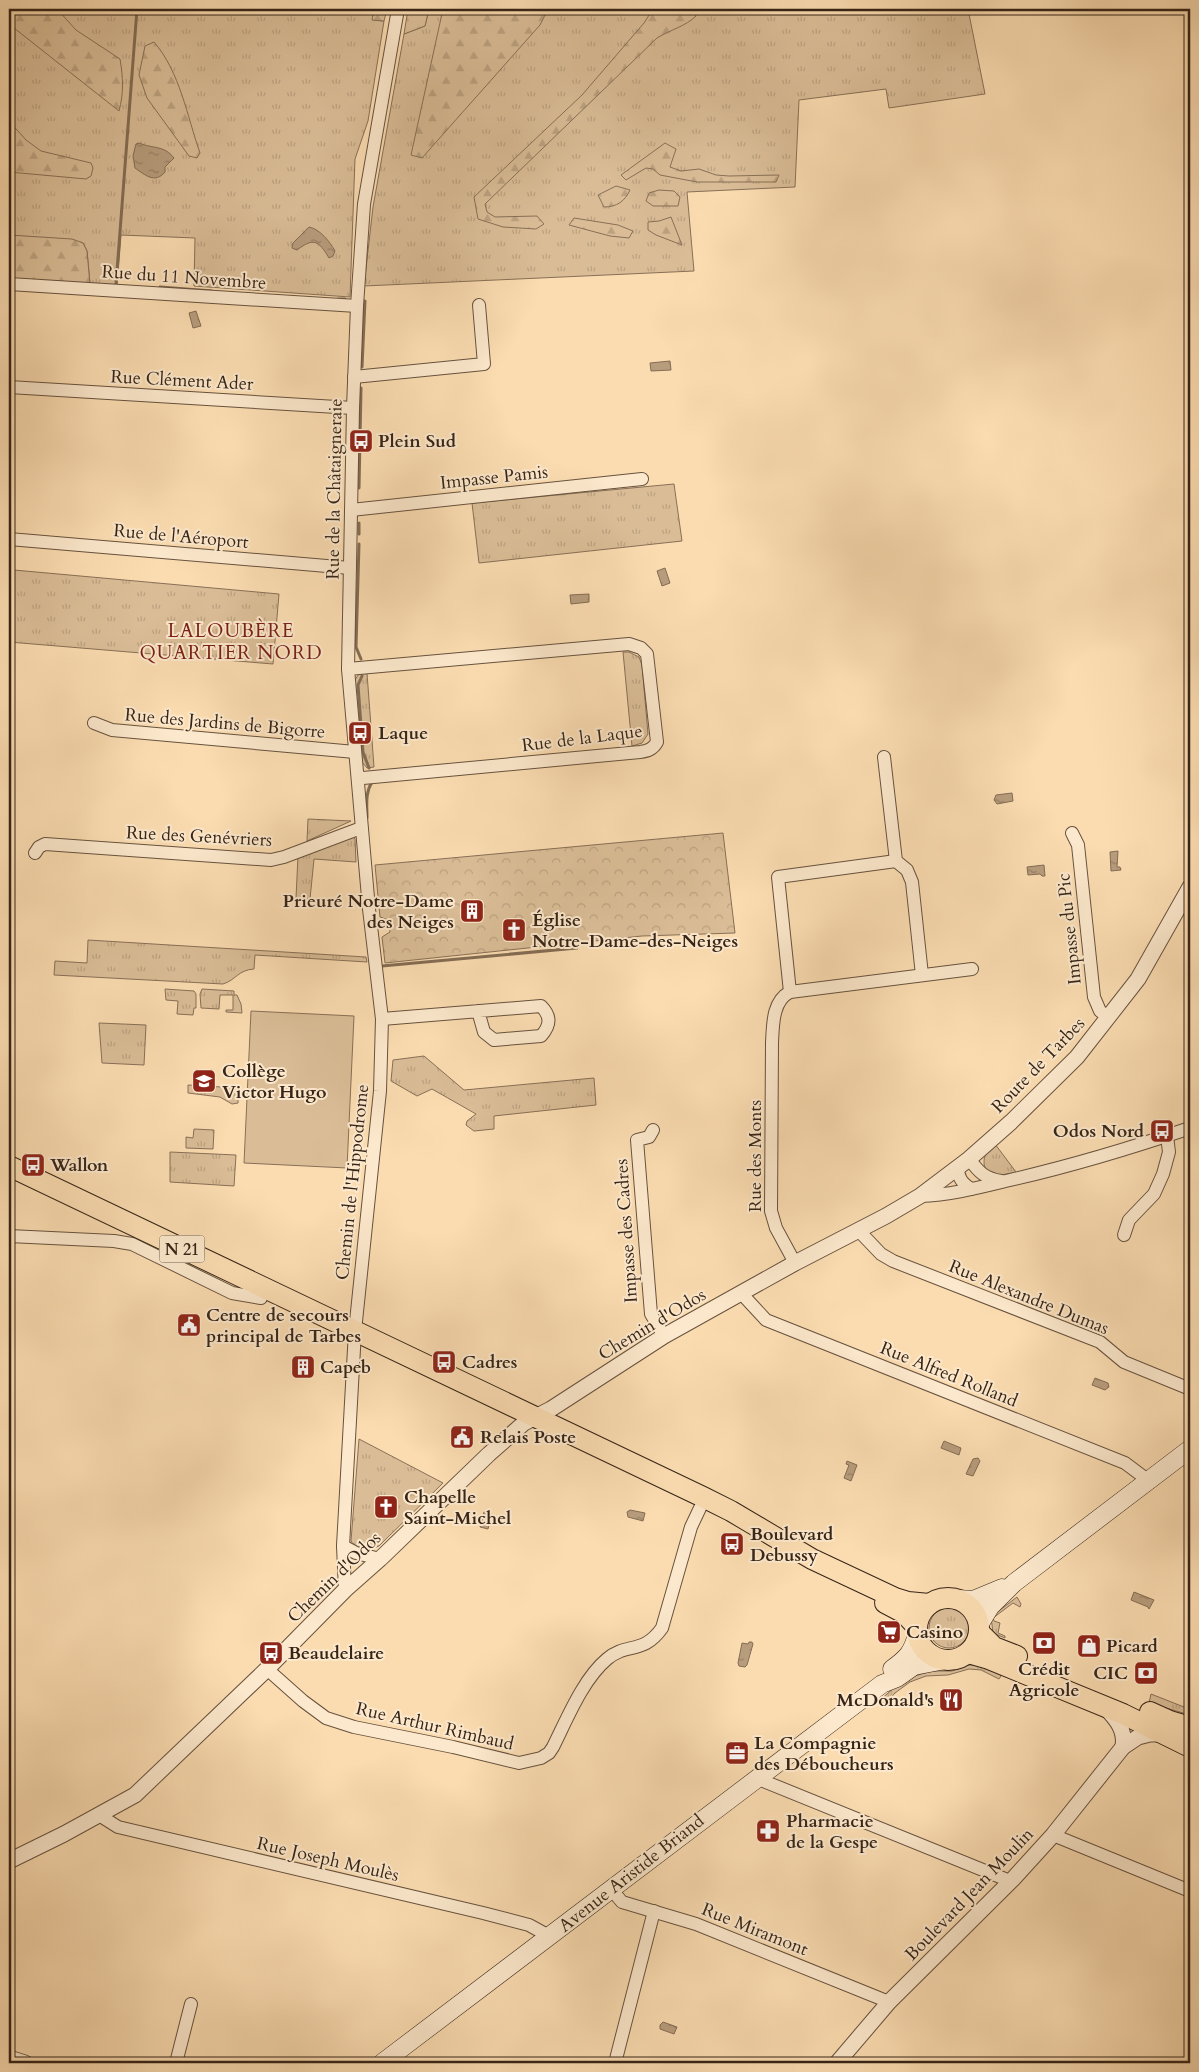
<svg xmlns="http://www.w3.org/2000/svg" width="1199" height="2072" viewBox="0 0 1199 2072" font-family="Cardo,serif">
<defs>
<pattern id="grass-tufts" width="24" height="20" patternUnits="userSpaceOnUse" patternTransform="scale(1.25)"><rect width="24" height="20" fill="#dabd97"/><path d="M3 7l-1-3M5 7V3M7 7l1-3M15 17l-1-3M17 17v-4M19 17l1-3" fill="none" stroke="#bca281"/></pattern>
<pattern id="forest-firs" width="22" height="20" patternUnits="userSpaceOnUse" patternTransform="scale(1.25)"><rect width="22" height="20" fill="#dabd97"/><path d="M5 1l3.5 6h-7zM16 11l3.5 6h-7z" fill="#bca281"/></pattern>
<pattern id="park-crowns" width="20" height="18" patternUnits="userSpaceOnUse" patternTransform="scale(1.25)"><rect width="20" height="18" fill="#dabd97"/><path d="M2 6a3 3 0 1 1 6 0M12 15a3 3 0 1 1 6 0" fill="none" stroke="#bca281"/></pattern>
<pattern id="water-ripples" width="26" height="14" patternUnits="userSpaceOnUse" patternTransform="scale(1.25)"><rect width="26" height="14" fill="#b89d7d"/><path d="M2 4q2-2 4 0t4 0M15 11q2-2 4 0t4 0" fill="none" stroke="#968065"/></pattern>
</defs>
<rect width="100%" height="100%" fill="#fbdcb1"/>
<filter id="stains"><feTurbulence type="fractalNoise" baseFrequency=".004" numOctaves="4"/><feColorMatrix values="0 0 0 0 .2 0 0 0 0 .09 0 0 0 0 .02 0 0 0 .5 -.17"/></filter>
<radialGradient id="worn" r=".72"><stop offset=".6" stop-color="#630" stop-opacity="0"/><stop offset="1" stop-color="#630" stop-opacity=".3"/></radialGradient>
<g fill="url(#grass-tufts)" stroke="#887057">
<polygon points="9,9 374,9 373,20 384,21 368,121 355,159 350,297 194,286 195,238 121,235 117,286 90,284 87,251 83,243 9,235"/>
<polygon points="429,9 968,9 985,94 889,108 886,89 799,100 795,187 687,192 694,271 364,286 373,207 404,34 425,26"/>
<polygon points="674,484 682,541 479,563 472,503"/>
<polygon points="14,570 279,594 273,664 9,642 9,611 11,611"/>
<polygon points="623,652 629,652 639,657 642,665 648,734 642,743 632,746"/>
<polygon points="367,673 374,767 367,768 362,762 354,681 359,674"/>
<polygon points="308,819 351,821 307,841"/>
<polygon points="352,836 355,839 356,862 314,859 310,899 296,898 298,856"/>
<path d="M88,940L366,957L367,962L255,955L254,969C238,970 236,980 223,984L54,975L55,961L87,963Z"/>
<polygon points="165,989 194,991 196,994 196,1008 194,1008 193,1015 177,1014 178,1001 166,1000"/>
<polygon points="202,989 234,991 234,995 237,995 241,1004 242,1013 226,1012 226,1010 233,1010 233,995 220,995 219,1009 201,1008 200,994"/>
<polygon points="99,1023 146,1025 144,1065 102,1063"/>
<polygon points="424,1056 464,1090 594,1078 596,1105 494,1116 494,1129 474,1131 466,1125 467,1121 476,1114 432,1089 417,1096 391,1081 393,1060"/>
<polygon points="188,1085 238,1088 238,1103 232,1104 220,1097 188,1093"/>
<polygon points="194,1129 214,1130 213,1149 186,1148 186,1137 193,1138"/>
<path d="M995,1144L1016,1172L997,1176L986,1171C981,1158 986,1152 995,1144Z"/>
<polygon points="170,1152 236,1155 234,1186 170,1182"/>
<path d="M359,1439L443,1483L379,1546C369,1550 357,1551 351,1541Z"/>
<polygon points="1017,1597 1021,1604 1020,1607 1013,1603 993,1618 994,1621 1000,1623 998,1633 1005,1636 1005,1638 993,1633 991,1617"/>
<circle cx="949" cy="1628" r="20"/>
<polygon points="967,1665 976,1665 1000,1674 1001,1676 999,1679 981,1670 969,1669 948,1675 926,1676 910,1682 895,1693 884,1705 879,1701 895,1687 911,1677 932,1671 952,1671"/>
<polygon points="1151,1694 1184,1707 1190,1698 1190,1715 1149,1703"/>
</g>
<g fill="url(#forest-firs)" stroke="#887057">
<path d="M9,9H57L76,30L120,59C123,77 124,93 119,111L9,24Z"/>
<polygon points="374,9 387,9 384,21 372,20"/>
<polygon points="408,9 429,9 425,26 404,34"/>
<polygon points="443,9 548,9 540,25 422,158 411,155"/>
<path d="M653,9H694L696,16C686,26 670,30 657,38L485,204L487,212L495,217L537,216L544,224L536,229L503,227L478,219L474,197L582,95L644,23Z"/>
<path d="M154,42C180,72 187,116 200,153L197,158L189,156L147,98L139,75L145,46Z"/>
<polygon points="9,121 26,140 41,151 91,163 93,168 91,176 86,179 9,172"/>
<polygon points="665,143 676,149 670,167 681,171 699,169 716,175 729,176 779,175 776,182 697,182 660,175 653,169 646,168 626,180 621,175"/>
<path d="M616,186L630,190C625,201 617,207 604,207L598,195Z"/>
<polygon points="659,190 674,191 680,197 678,206 653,206 646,201 649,193"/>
<polygon points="671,217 682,245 656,235 648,230 648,222 659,221"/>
<polygon points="574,218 618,225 633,231 629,238 610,236 569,225"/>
<polygon points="9,235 72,239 83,243 87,251 90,284 9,278"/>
</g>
<polygon fill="url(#park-crowns)" stroke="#887057" points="723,833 735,933 642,936 385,963 382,937 390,932 389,920 380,917 375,865"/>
<polygon fill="#dabd97" stroke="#887057" points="251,1011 354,1016 347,1168 244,1163"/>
<g fill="url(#water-ripples)" stroke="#846d54">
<path d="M139,143C153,149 164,145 174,158L165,167V172C155,184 145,175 135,168L133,156L136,144Z"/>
<path d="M309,227C320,229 330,242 335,251L333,256L329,258C319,241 314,237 297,250L292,248L293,243Z"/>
<polygon points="196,311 201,326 193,328 189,313"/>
<polygon points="670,361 671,370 651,371 650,363"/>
<polygon points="665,568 670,583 662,586 657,571"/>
<polygon points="589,594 589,602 571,604 570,595"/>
<polygon points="1012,793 1013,801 997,804 994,800 996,795"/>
<polygon points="1118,851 1117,867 1120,867 1121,870 1111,871 1110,852"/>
<polygon points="1044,865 1045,876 1042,876 1040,874 1028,875 1027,867"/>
<polygon points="1095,1378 1108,1383 1109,1387 1105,1390 1092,1385"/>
<polygon points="944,1441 961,1448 959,1455 941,1448"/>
<polygon points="978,1458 980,1461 973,1476 966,1474 973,1459"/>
<polygon points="847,1461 857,1465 851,1481 844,1478 849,1465 846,1464"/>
<polygon points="630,1510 645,1513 643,1521 628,1517 627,1512"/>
<polygon points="489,1511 492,1515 488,1529 480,1527 484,1512"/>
<polygon points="1134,1592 1154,1600 1149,1609 1148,1607 1131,1600"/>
<polygon points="749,1642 752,1642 753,1644 747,1665 745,1667 739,1666 738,1663 742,1643 748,1644"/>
<polygon points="663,2022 677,2027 674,2034 660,2029 660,2025"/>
</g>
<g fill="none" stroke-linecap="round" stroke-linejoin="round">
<g stroke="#846d54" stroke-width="3">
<polyline points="116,284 137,9"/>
<polyline points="160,287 212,291"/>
<polyline points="338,299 345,299"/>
<polyline points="362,367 365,301"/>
<polyline points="359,488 361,388"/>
<polyline points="359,534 359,523"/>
<polyline points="359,544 356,647 361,659"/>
<polyline points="362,676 358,685 363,752 369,768"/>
<path d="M367,818C367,805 365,793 372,782"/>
<polyline points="382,966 577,948"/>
</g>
<defs>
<g id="minor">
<polyline points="9,284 357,306"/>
<polyline points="354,377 484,364 479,305"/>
<polyline points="9,387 353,408"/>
<polyline points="351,510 642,479"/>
<polyline points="9,539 350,568"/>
<path d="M348,669L629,644L641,648L647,654L657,742C653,749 648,751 640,752L363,778L358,776"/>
<polyline points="94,723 112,730 355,752"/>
<polyline points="884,757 896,861 907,870 912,882 922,975"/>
<polyline points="1072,833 1078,845 1094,997 1100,1011 1108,1017"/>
<polyline points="35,853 39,847 45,844 271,860 284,857 361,828"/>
<polyline points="790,992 778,877 896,861"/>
<path d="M382,1019L541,1006C551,1016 551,1025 541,1036L494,1040L484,1032L478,1011"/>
<polyline points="653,1130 649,1137 637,1140 651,1314 664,1336"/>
<path d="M969,1159C979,1172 984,1178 1001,1181"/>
<path d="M958,1167C958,1178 962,1183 971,1189"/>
<path d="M920,1196C951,1195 981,1187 1010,1180C1071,1166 1131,1148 1190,1128"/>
<polyline points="859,1231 881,1254 893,1261 1100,1342 1124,1362 1190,1389"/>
<polyline points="1124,1235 1129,1220 1154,1194 1163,1174 1169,1152 1167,1136"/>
<polyline points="9,1236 114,1241 132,1244 232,1293 261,1298"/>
<path d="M795,1263L776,1228L771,1211L772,1043C773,1026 772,1001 790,992L972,969"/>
<polyline points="741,1293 766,1320 1125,1463 1149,1481"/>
<polyline points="343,1546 356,1553 380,1559"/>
<polyline points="345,1590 343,1546 355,1331 380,1091 382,1019 369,909 348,669 353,408 357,306 364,204 398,9"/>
<path d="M267,1669L303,1701L326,1718L354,1727L453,1747L519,1763L541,1758L549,1753L553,1747C567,1719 583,1679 607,1659C627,1642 643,1655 662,1628L691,1527L700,1508"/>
<polyline points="756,1778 1010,1881"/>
<polyline points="99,1815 118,1827 483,1913 529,1925 549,1936"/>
<polyline points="1053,1835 1190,1891"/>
<polyline points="611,1889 622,1902 696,1924 889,2002"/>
<polyline points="176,2063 191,2004"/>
<polyline points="615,2063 654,1911"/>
</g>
<g id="tertiary">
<path d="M1105,1707C1116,1719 1126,1730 1123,1747"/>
<polyline points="9,1861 64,1834 135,1795 267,1669 345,1590 380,1559 489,1454 524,1423 551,1409 664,1336 795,1263 886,1216 920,1196 969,1159 1011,1122 1077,1057 1138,979 1190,887"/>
<polyline points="9,2058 25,2063"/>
<polyline points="837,2063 889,2002 1013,1879 1053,1835 1123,1747 1138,1737 1150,1734 1163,1734"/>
</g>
<g id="secondary">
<polyline points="958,1599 973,1600 1002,1588"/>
<polyline points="979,1625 990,1607 1014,1583 1190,1449"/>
<path d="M892,1669C907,1658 912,1653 917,1635"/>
<polyline points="382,2063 882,1684 897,1678 914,1666 945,1660"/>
</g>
<g id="primary">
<polyline points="9,1166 703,1497 731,1511 812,1559 895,1598 908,1602 929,1604"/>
<circle cx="948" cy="1629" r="31"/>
<polyline points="885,1603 904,1613 917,1627"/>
<polyline points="979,1632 994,1647 1017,1656"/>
<polyline points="968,1653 989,1659 1123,1714 1190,1747"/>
<polyline points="1150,1712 1170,1721 1190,1727"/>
</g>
</defs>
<use href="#minor" stroke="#67523e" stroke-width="14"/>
<use href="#tertiary" stroke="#67523e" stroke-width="17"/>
<use href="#secondary" stroke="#362417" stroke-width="19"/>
<use href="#primary" stroke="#362417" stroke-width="22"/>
<use href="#minor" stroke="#fce8cc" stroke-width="12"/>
<use href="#tertiary" stroke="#fce8cc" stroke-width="15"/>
<use href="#secondary" stroke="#fce8cc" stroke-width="18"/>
<use href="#primary" stroke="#fbdcb1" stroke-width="20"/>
</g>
<defs>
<symbol id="bus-square" viewBox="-11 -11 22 22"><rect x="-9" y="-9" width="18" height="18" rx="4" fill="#8f2418" stroke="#fce8cc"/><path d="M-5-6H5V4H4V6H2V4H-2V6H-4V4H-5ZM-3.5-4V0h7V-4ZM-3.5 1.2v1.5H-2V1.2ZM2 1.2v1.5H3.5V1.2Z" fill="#fff"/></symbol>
<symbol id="building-square" viewBox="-11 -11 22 22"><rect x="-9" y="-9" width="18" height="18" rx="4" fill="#8f2418" stroke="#fce8cc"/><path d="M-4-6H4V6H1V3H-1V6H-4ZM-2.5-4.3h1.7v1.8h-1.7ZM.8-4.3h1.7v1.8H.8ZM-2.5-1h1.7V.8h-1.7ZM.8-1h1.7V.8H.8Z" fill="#fff"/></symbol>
<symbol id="church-square" viewBox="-11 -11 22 22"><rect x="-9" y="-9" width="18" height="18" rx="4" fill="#8f2418" stroke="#fce8cc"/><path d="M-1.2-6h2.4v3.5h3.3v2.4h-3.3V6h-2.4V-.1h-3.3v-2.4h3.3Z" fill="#fff"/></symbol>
<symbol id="school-square" viewBox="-11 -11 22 22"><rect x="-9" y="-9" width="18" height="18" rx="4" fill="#8f2418" stroke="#fce8cc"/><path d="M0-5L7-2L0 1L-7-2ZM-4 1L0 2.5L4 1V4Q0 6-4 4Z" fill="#fff"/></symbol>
<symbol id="civic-square" viewBox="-11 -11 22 22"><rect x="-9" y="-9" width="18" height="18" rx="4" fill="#8f2418" stroke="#fce8cc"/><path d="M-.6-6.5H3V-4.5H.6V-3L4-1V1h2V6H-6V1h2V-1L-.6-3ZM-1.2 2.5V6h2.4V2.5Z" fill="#fff"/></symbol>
<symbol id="supermarket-square" viewBox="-11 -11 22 22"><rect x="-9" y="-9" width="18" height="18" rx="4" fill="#8f2418" stroke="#fce8cc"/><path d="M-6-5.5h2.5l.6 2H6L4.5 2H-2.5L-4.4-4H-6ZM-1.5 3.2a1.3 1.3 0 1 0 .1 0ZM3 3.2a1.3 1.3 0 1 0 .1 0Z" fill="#fff"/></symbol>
<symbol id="bank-square" viewBox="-11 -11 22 22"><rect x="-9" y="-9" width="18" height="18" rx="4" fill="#8f2418" stroke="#fce8cc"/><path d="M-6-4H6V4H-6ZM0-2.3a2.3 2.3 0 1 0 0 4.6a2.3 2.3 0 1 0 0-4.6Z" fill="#fff"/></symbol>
<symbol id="shop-square" viewBox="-11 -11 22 22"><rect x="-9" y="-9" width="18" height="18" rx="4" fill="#8f2418" stroke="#fce8cc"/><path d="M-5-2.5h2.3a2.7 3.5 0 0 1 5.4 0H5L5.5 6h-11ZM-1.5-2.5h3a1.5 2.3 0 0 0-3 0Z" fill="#fff"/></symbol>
<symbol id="restaurant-square" viewBox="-11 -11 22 22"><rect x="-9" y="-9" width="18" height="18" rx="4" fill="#8f2418" stroke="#fce8cc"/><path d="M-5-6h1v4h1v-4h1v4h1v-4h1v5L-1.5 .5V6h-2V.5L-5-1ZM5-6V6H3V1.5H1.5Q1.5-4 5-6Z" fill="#fff"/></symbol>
<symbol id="office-square" viewBox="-11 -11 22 22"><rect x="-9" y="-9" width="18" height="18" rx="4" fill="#8f2418" stroke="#fce8cc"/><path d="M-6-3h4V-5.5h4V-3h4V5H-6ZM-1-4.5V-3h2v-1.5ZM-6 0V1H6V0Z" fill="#fff"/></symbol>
<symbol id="pharmacy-square" viewBox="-11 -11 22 22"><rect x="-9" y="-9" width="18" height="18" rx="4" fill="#8f2418" stroke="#fce8cc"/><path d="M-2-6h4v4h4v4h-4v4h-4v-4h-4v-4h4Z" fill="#fff"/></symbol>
</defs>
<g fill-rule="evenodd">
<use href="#bus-square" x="347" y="427" width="28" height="28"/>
<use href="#bus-square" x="346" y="719" width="28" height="28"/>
<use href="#building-square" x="458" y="897" width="28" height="28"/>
<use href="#church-square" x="500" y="916" width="28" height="28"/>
<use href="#school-square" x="190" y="1067" width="28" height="28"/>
<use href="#bus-square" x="1148" y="1117" width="28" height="28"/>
<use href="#bus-square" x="19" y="1151" width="28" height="28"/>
<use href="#civic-square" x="175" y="1311" width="28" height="28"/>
<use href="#bus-square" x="430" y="1348" width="28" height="28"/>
<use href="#building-square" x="289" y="1353" width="28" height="28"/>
<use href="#civic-square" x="448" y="1423" width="28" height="28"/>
<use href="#church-square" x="372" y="1493" width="28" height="28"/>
<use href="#bus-square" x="718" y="1530" width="28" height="28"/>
<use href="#supermarket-square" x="875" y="1618" width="28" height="28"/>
<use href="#bank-square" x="1030" y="1629" width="28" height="28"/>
<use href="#shop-square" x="1075" y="1632" width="28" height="28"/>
<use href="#bus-square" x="257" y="1639" width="28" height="28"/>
<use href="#bank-square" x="1132" y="1659" width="28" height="28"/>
<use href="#restaurant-square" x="937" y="1686" width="28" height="28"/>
<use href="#office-square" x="723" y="1739" width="28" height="28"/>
<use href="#pharmacy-square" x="754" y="1817" width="28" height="28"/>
</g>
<g text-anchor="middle" stroke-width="4" stroke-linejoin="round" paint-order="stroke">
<rect fill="#fce8cc" stroke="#715f4d" stroke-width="1" x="159.5" y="1235.5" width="45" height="27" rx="4"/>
<g font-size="16" font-weight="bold" fill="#362417">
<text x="182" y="1255">N 21</text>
</g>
<g font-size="18" fill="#362417" stroke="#fce8cc">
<text transform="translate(184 277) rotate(4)" y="6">Rue du 11 Novembre</text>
<text transform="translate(182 380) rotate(3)" y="6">Rue Clément Ader</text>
<text transform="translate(494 477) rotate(-6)" y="6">Impasse Pamis</text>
<text transform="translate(334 489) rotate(-89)" y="6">Rue de la Châtaigneraie</text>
<text transform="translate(181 536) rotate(5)" y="6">Rue de l'Aéroport</text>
<text transform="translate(225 723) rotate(5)" y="6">Rue des Jardins de Bigorre</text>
<text transform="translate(582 738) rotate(-7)" y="6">Rue de la Laque</text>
<text transform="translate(199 836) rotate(3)" y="6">Rue des Genévriers</text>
<text transform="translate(1069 929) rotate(-96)" y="6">Impasse du Pic</text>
<text transform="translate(1038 1065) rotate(-46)" y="6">Route de Tarbes</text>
<text transform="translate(755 1156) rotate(-90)" y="6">Rue des Monts</text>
<text transform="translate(352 1182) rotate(-84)" y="6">Chemin de l'Hippodrome</text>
<text transform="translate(626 1231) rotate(-94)" y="6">Impasse des Cadres</text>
<text transform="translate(1029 1297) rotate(22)" y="6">Rue Alexandre Dumas</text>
<text transform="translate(652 1324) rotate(-31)" y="6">Chemin d'Odos</text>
<text transform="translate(949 1374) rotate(22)" y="6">Rue Alfred Rolland</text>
<text transform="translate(334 1577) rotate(-44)" y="6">Chemin d'Odos</text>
<text transform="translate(435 1726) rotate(13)" y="6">Rue Arthur Rimbaud</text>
<text transform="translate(328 1859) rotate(13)" y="6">Rue Joseph Moulès</text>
<text transform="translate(631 1873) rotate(-38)" y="6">Avenue Aristide Briand</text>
<text transform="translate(969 1894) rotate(-46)" y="6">Boulevard Jean Moulin</text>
<text transform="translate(755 1929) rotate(22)" y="6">Rue Miramont</text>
</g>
<g font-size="18" font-weight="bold" fill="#362417" stroke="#fce8cc" text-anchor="start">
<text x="378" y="447">Plein Sud</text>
<text x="378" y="739">Laque</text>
<text x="454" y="907" text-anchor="end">Prieuré Notre-Dame<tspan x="454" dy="21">des Neiges</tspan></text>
<text x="532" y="926">Église<tspan x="532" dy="21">Notre-Dame-des-Neiges</tspan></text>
<text x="222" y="1077">Collège<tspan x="222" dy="21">Victor Hugo</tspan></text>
<text x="1144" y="1137" text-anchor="end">Odos Nord</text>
<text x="50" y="1171">Wallon</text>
<text x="206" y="1321">Centre de secours<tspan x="206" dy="21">principal de Tarbes</tspan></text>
<text x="462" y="1368">Cadres</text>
<text x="320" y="1373">Capeb</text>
<text x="480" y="1443">Relais Poste</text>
<text x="404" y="1503">Chapelle<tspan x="404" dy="21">Saint-Michel</tspan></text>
<text x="750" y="1540">Boulevard<tspan x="750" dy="21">Debussy</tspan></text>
<text x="906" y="1638">Casino</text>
<text x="1106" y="1652">Picard</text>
<text x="288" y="1659">Beaudelaire</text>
<text x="1044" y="1675" text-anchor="middle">Crédit<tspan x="1044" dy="21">Agricole</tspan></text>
<text x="1128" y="1679" text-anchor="end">CIC</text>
<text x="934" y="1706" text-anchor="end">McDonald's</text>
<text x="754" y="1749">La Compagnie<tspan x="754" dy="21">des Déboucheurs</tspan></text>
<text x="786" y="1827">Pharmacie<tspan x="786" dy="21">de la Gespe</tspan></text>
</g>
<g font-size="19" letter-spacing="1" fill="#7a1f14" stroke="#fce8cc">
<text x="231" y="637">LALOUBÈRE<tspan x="231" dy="22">QUARTIER NORD</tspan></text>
</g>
</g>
<rect width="1199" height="2072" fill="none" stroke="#fbdcb1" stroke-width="30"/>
<rect x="10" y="10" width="1179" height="2052" fill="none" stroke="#362417" stroke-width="2.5"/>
<rect x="15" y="15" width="1169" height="2042" fill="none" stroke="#362417"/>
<rect width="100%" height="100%" filter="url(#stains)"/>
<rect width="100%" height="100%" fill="url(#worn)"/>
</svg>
